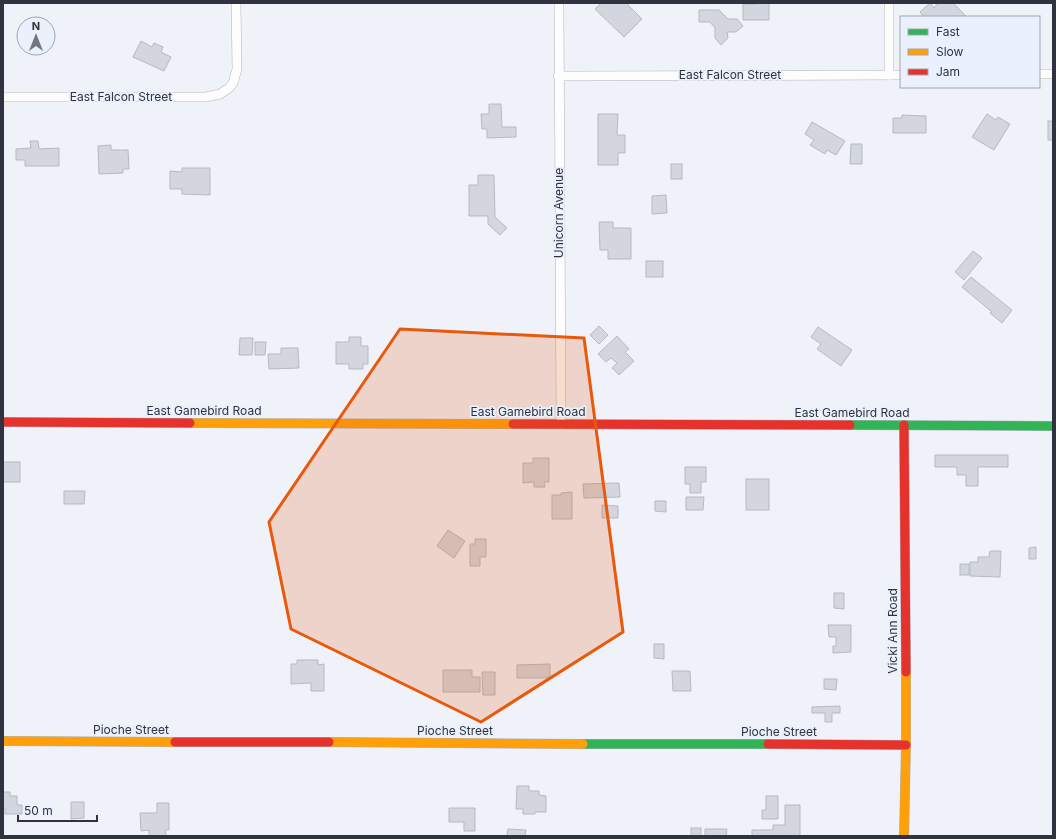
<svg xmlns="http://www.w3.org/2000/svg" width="1056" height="839" viewBox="0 0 1056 839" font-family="Inter,sans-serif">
<rect width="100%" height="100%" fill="#eff2f9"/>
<g fill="#d3d6df" stroke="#b5b9c1">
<polygon points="601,3 626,3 642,19 624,37 595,9"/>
<polygon points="756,3 769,3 769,20 743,20 743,4 756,4"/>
<polygon points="930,3 934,8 938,3 953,3 967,17 924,17 920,12"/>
<polygon points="699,10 719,10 728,19 737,19 743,26 736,32 727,32 728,38 721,45 715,38 715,28 710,22 699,22"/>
<polygon points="141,41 152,47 154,43 163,47 161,52 171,57 164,71 133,57"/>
<polygon points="489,104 501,104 502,127 516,127 516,137 487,138 487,129 482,129 481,114 489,114"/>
<polygon points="598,114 618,114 617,135 625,135 625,153 618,153 618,165 598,165"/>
<polygon points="987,114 996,120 998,117 1010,124 994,150 972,137"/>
<polygon points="902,115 926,116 926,133 893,133 893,118 902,118"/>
<rect x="1048" y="121" width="5" height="19"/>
<polygon points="812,122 845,141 836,155 827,150 825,154 810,145 814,140 805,134"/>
<polygon points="30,141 38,141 39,149 59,148 59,166 25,166 25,160 16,160 16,149 31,148"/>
<polygon points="851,144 862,144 862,164 850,164"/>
<polygon points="111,145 111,150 128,150 129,169 123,169 123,173 99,174 98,146"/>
<rect x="671" y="164" width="11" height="15"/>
<polygon points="182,168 210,168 210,195 182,194 182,189 170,189 170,171 182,172"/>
<polygon points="478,175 494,175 495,217 507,228 500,235 488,224 488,216 469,216 469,185 478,185"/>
<polygon points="666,195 667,213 652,214 652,196"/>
<polygon points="599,222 613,222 613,228 631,228 631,259 608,259 608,250 600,250"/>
<polygon points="973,251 982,258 964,280 955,272"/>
<rect x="646" y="261" width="17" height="16"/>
<polygon points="971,277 1012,310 1002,323 990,313 992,312 962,287"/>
<polygon points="599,326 608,335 599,344 590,335"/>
<polygon points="818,327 852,350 841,366 817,349 821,344 811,337"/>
<polygon points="617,336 629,349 625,352 634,361 619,375 612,368 617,363 611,358 606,362 598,354"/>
<polygon points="349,337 361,337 361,346 368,346 368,364 363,364 363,369 349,369 349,364 336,364 336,342 349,342"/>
<polygon points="240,338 253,338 252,355 239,355"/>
<polygon points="255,342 266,342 265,355 255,355"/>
<polygon points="281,348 298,348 299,368 269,369 268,354 281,354"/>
<polygon points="935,455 1008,455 1008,467 978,467 978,486 966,486 966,475 957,475 957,467 935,467"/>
<polygon points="533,458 549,458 549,482 544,482 545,487 534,487 534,482 523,483 523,463 533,463"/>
<rect x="3" y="462" width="17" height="20"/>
<polygon points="685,467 706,467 706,482 701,482 701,493 690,493 690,484 685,484"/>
<rect x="746" y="479" width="23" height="31"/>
<polygon points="619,483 620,497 584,498 583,484"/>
<polygon points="64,491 85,491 84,504 64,504"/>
<polygon points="572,492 572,519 552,519 552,495 561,495 561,493"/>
<polygon points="686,497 704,497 703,510 686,510"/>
<polygon points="655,501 666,501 666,512 655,511"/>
<polygon points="602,505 618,506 618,518 602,518"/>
<polygon points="448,530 465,541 454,558 437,546"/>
<polygon points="475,539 486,539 486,557 480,557 480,566 470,566 470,544 475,544"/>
<polygon points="1036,547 1036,559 1029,559 1029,548"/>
<polygon points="990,551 1001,551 1000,577 970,576 970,562 978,562 978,557 989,557"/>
<rect x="960" y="564" width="9" height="11"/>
<polygon points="834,593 844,593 844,609 834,608"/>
<polygon points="828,625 851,625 851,652 833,653 833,646 836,646 836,637 829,637"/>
<polygon points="654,644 664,644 664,659 654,658"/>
<polygon points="297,660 318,660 318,665 324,664 324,691 311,691 311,683 291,684 291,664 297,664"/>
<polygon points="550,664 550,678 517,678 517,665"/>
<polygon points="443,670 472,670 472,677 480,677 480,692 443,692"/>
<polygon points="672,671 690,671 691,691 673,691"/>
<polygon points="482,672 495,672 495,695 483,695"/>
<polygon points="824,679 837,679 836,690 824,689"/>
<polygon points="840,706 840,713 832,713 832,722 825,722 825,713 812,713 812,707"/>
<polygon points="517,786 529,786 529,791 539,791 539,795 546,796 546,812 535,812 535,814 523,814 523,809 516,809"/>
<polygon points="3,792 10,792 10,796 17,796 17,805 22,805 22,814 5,814 5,808 3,808"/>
<polygon points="766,796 778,796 778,819 762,819 762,810 766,810"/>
<polygon points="71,802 84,802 84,818 71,819"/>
<polygon points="157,803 169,803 169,830 165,830 166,836 149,836 149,830 141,831 140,813 157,813"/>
<polygon points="785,805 800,805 800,836 752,836 752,830 773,830 773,825 785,825"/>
<polygon points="449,808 475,808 475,831 464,831 464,822 449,822"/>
<rect x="691" y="828" width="10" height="8"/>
<polygon points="508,829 526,830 525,836 507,836"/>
<polygon points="705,829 727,829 726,836 705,836"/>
</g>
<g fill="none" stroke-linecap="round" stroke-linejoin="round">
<defs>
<g id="street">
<polyline points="559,3 561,424"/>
<polyline points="889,3 889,75"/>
<polyline points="1039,74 1053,74"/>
<polyline points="558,76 901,75"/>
<polyline points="3,97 206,97 220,94 229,88 233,83 237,69 236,3"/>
</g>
<g id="fast">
<polyline points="850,425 1053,426"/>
<polyline points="583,744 768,744"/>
</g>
<g id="slow">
<polyline points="190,423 513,424"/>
<polyline points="3,741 175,742"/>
<polyline points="329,742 583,744"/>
<polyline points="904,836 906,745 906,672"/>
</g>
<g id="jam">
<polyline points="3,422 190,423"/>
<polyline points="513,424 850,425"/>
<polyline points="904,425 906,672"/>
<polyline points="175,742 329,742"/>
<polyline points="768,744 906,745"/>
</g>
</defs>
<use href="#street" stroke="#aeb2ba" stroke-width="10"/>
<use href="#fast" stroke="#aeb2ba" stroke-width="10"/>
<use href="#slow" stroke="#aeb2ba" stroke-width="10"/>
<use href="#jam" stroke="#aeb2ba" stroke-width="10"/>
<use href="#street" stroke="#fdfdfe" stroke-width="9"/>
<use href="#fast" stroke="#30b455" stroke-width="9"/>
<use href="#slow" stroke="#ff9f0a" stroke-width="9"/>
<use href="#jam" stroke="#e5322d" stroke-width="9"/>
</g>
<path fill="#e8590c" fill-opacity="0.2" stroke="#e8590c" stroke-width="3" stroke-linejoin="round" d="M400,329L584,338L623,632L481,722L291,629L269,522Z"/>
<g text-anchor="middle" stroke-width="3.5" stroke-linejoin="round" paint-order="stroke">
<g font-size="12" fill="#2e333f" stroke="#ebf0fd">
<text x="730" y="79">East Falcon Street</text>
<text x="121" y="101">East Falcon Street</text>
<text transform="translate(559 213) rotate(-90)" y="4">Unicorn Avenue</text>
<text x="204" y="415">East Gamebird Road</text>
<text x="528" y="416">East Gamebird Road</text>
<text x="852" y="417">East Gamebird Road</text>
<text transform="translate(893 631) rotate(-90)" y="4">Vicki Ann Road</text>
<text x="131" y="734">Pioche Street</text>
<text x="455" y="735">Pioche Street</text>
<text x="779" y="736">Pioche Street</text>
</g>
</g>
<rect width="1056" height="839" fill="none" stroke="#2e333f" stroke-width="8"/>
<rect x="900" y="16" width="140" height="72" fill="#ebf0fd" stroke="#9fa4b1"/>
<rect x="908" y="29" width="20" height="6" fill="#30b455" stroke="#9fa4b1"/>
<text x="936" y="36" font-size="12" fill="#2e333f">Fast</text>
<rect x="908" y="49" width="20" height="6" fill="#ff9f0a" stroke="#9fa4b1"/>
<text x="936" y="56" font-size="12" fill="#2e333f">Slow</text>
<rect x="908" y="69" width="20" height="6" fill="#e5322d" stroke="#9fa4b1"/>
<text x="936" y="76" font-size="12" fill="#2e333f">Jam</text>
<g transform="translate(36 36)"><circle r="19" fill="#ebf0fd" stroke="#9fa4b1"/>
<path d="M0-3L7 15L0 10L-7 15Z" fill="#727680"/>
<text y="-6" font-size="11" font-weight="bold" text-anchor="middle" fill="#2e333f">N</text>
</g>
<path d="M18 815v6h79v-6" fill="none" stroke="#2e333f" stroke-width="2"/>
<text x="24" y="815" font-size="12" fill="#2e333f" stroke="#ebf0fd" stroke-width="3" paint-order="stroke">50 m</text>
</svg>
